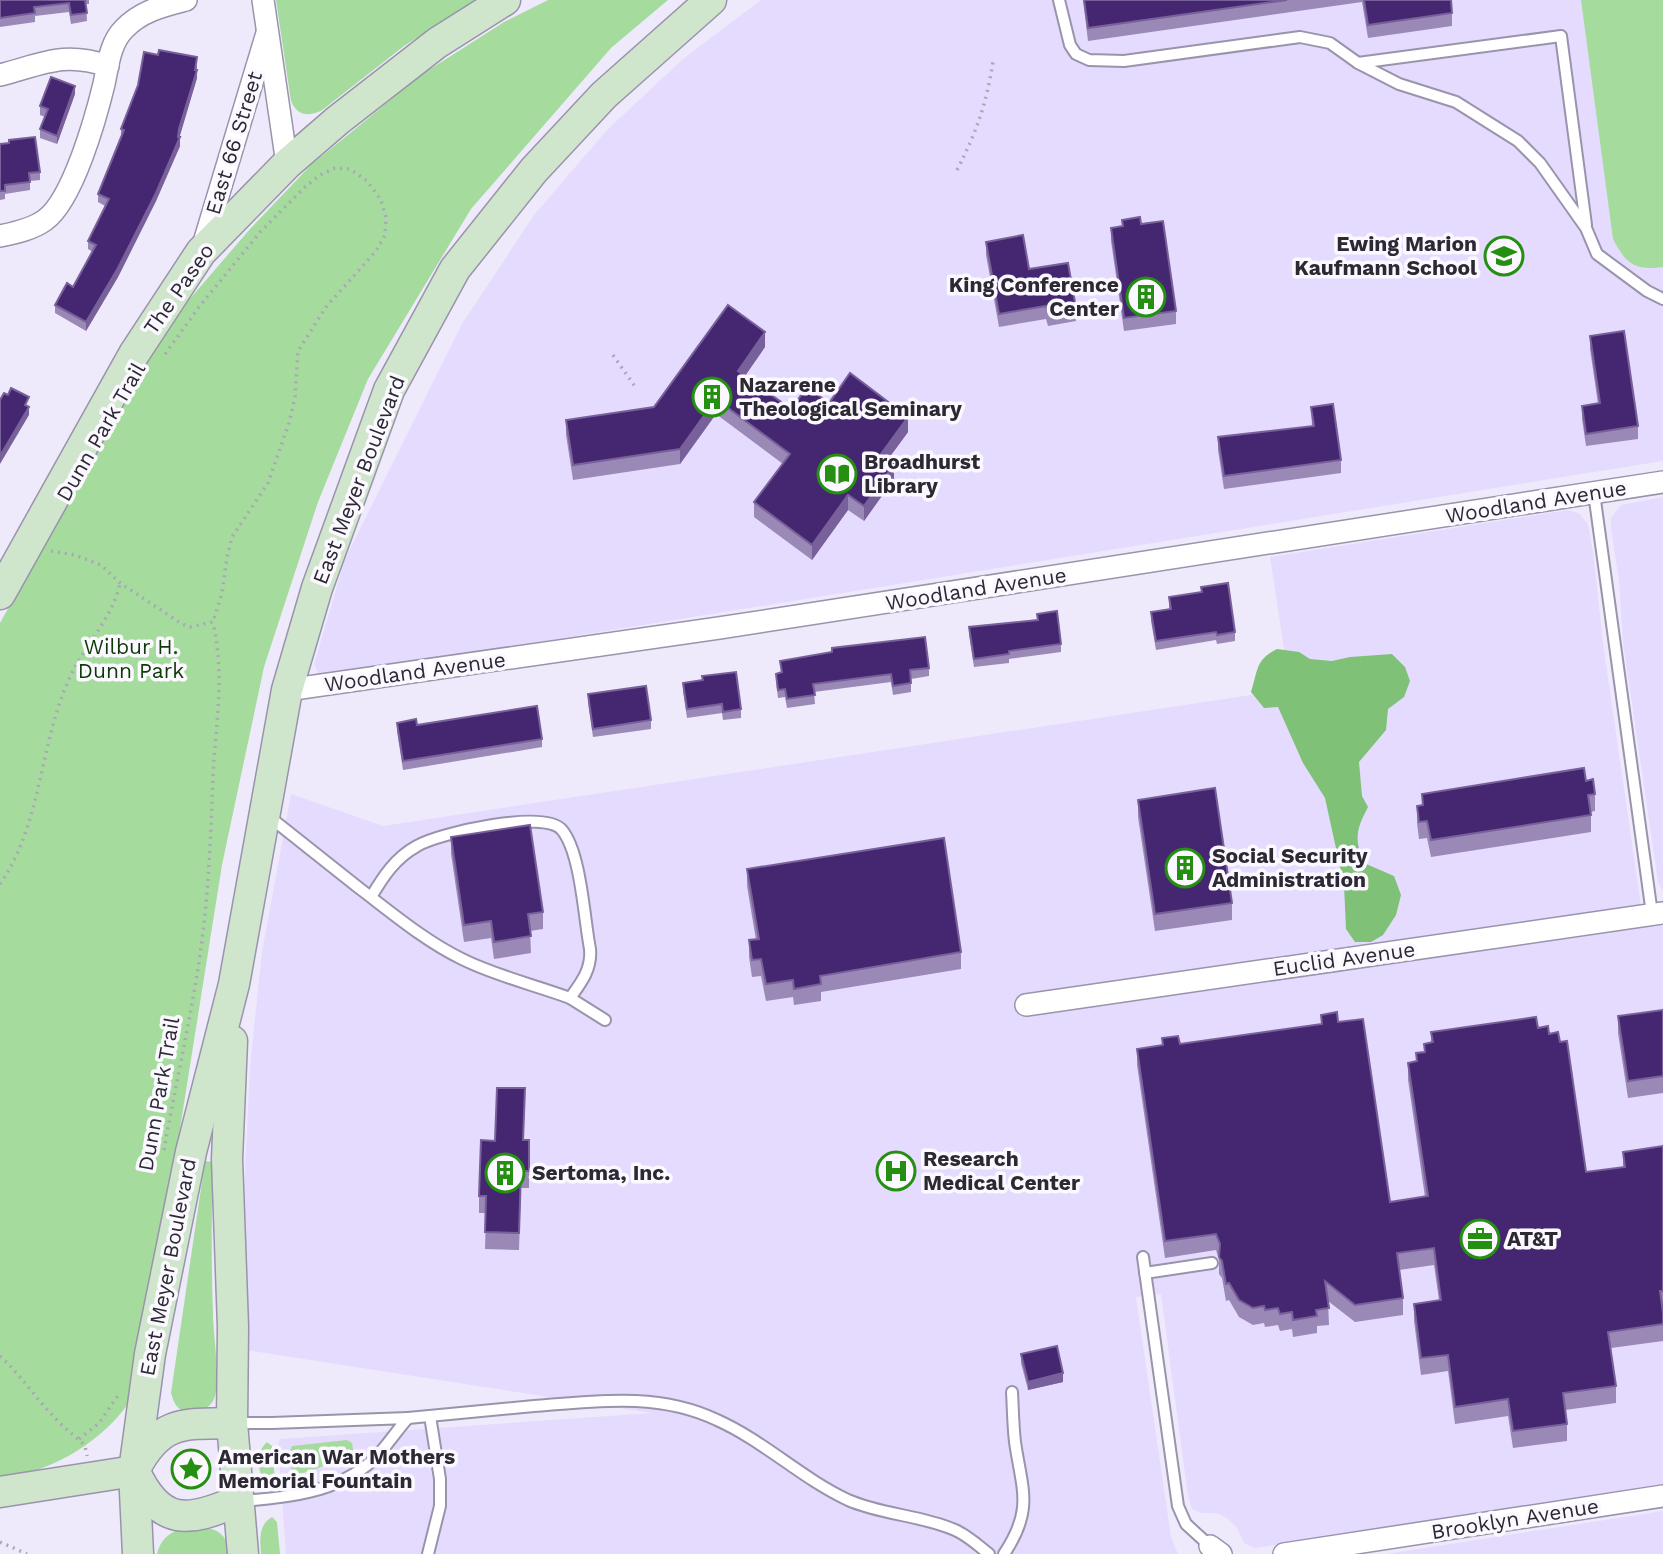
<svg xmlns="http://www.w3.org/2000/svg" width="1663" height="1554" viewBox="0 0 1663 1554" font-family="'Work Sans',sans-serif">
<rect width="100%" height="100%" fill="#efeafb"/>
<g fill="#e5dbfe">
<polygon points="761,0 1663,0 1663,461 320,677 314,664 345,559 462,324 534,215 607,130 684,58"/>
<polygon points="1663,497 1663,891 1658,882 1623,642 1619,580 1611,529 1611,518 1621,505"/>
<polygon points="1568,510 1580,514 1588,525 1593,552 1603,643 1644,927 1663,926 1663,1486 1255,1548 1244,1543 1237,1528 1228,1519 1217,1513 1201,1513 1192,1509 1188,1496 1161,1294 1136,1297 1171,1537 1178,1554 286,1554 278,1445 280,1439 651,1413 246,1350 243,1213 250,1066 262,952 291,794 383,826 1290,689 1270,557"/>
<polygon points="1663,1511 1663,1554 1386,1554"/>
</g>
<g fill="#a5dc9d">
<path d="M276,0H476L404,46L321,111C307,117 297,115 291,101Z"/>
<path d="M548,0H668L611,48L471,209L368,379L318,502L264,667L222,865L141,1373C136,1384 132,1398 125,1408C95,1447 48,1472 0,1479V623L126,395L188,301L250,229L311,165L421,75L504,22Z"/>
<path d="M1581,0H1663V267C1635,271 1626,264 1613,239Z"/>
<path d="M205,1161L212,1162C212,1212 211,1263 213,1313C213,1332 221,1383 214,1399C210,1409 197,1414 187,1412C176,1409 174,1403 171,1393Z"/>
<polygon points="347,1440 352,1443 353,1450 349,1455 309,1472 292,1474 290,1451 292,1446"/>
<path d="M267,1442L272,1446L275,1481L268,1485C257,1473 254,1454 267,1442Z"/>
<path d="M272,1517L277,1522L280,1554H261C260,1540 258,1525 272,1517Z"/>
<path d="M185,1528C209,1527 226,1526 230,1554H157C161,1538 170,1532 185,1528Z"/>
</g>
<path fill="#7fc176" d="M1277,649L1299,652L1310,659L1332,661L1350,657L1392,654L1405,667L1410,681L1404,697L1388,709L1386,730L1359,762L1362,796L1368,807C1356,830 1354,839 1364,863L1394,876L1401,895L1396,915L1383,935L1371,942H1355L1346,929L1344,885L1325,798L1303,763L1278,707L1264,708L1251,692C1258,671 1255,660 1277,649Z"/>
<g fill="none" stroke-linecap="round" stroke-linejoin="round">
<defs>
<g id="service">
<polyline points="1059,0 1070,45 1076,54 1089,60 1124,61 1300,37 1330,43 1358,63 1399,84 1456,102 1518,141 1540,163 1586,228 1597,254 1647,291 1663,299"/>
<polyline points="1358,63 1561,36 1586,225"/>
<polyline points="1594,493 1652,914"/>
<path d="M267,815L359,888C392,913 425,941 462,959C496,976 535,985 570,998C581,983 592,969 590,949C584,918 581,853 562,830C545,809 439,833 417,846C395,858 383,877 371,897"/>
<polyline points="570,998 605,1020"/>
<polyline points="1143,1257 1178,1506 1186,1524 1210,1546"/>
<polyline points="1145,1273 1212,1263"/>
<path d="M408,1418C450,1414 492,1410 534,1406C596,1401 659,1392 717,1420C764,1441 801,1478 848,1500C882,1515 921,1515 955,1530C967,1535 979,1546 989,1554"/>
<path d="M233,1423H272L408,1418C396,1431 386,1448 373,1460C337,1493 285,1498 240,1501"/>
<polyline points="428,1554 440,1506 440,1479 430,1416"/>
<path d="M1004,1554C1034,1509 1022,1490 1015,1442C1013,1425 1013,1409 1012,1392"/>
</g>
<g id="minor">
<polyline points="263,0 287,164"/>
<path d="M0,75C43,64 63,51 108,66"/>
<path d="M0,236C15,233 33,229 45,220C73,200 96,117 104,84C108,65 110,43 124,29C141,11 163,6 186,0"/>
<polyline points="202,249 267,33"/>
<polyline points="287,690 719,628 1663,482"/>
<polyline points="1026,1005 1663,913"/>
<polyline points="1210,1546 1221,1554"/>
<polyline points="1284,1554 1663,1496"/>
</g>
<g id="secondary">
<polyline points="0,594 134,354 201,252 287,164 338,120 437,43 505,0"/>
<polyline points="232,1041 227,1159 233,1327 232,1423 243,1554"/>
<path d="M136,1467C161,1420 184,1424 232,1423"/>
<path d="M135,1472C160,1526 188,1523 237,1501"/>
<polyline points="0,1492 134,1471"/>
<polyline points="138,1554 134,1471 150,1354 191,1152 234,984 287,690 317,588 389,390 455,269 534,170 604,95 711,0"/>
</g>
</defs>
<use href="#service" stroke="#9a93ac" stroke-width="14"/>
<use href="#minor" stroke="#9a93ac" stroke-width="24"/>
<use href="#secondary" stroke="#9a93ac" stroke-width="33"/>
<g stroke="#aba7b6" stroke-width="3.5" stroke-dasharray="2 5" stroke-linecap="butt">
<path d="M957,170C977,131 986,105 993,62"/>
<polyline points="613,355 636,388"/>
<polyline points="51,551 75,555 101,565 120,583 182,624 190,627 213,622 222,593 227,557 232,537 268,483 289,423 295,397 298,351 326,307 376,251 385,235 386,218 381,200 367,181 350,169 335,168 320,175 305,187 261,231 199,307 163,357"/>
<path d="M0,884C43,822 39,743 70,677C85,644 113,618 120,583"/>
<path d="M164,1150C176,1080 193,1011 202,940C209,886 211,830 213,775C216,719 225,679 213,622"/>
<path d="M0,1356C21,1375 36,1399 56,1419C65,1429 76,1436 85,1446L87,1456"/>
<polyline points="79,1439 99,1423 119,1394"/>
<polyline points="0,1542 27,1554"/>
</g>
<use href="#service" stroke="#fff" stroke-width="10"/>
<use href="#minor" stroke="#fff" stroke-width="21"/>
<use href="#secondary" stroke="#cfe5cc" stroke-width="30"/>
</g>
<g fill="#9a88b6">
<polygon points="0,0 89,0 89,4 86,4 87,21 71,24 69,12 35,16 35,22 0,27"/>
<polygon points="1083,0 1451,0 1452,13 1452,26 1368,38 1362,2 1088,41"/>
<polygon points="197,65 197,78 179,137 180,146 156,201 118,277 86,331 55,313 55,305 73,287 93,252 88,249 88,241 105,206 98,202 98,194 121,136 121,129"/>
<polygon points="75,94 57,144 40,138 40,129 45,117 40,115 40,106"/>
<polygon points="0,144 40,172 40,180 30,181 30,190 5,194 5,199 0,200"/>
<polygon points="1122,220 1141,224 1176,311 1176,324 1124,331 1111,241 1111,228 1122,227"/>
<polygon points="986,242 1029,269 1076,308 1076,321 1048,326 1046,319 999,327 986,255"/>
<polygon points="1590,336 1638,426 1638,439 1586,446 1582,419 1582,406 1598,404 1590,349"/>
<polygon points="765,347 745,376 791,409 829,403 908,432 888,459 894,479 864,521 848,510 812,560 754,517 754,502 783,464 716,414 680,464 573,480 566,435 566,420 654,407"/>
<polygon points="1311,407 1341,460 1341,473 1224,489 1218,450 1218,437 1312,426"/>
<polygon points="1201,587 1235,632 1235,641 1217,644 1216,640 1156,650 1151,621 1151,612 1169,609 1169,597 1201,592"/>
<polygon points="1037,614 1061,644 1061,652 1009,659 1009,663 974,667 969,635 969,627 1037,620"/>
<polygon points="832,648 929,668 929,676 911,679 911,692 893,695 891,682 814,692 815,704 787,708 785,697 778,698 776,682 776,674 781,673 780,661 832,652"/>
<polygon points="683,683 741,709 741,718 723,720 722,713 687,718 683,691"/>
<polygon points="588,694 651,720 651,729 593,737 588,703"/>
<polygon points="397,723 542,739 542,747 403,770 397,731"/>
<polygon points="1586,781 1595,794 1595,811 1591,812 1591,832 1431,857 1427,838 1419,839 1417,823 1417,806 1422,805 1422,794"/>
<polygon points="1138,800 1232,903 1232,920 1155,931 1138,817"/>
<polygon points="451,837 543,912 543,929 530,931 531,953 494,959 491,938 464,942 451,854"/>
<polygon points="747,869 961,952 961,969 821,992 821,1001 794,1005 793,997 766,1001 761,976 752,977 749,957 749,940 756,940 747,886"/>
<polygon points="1663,1010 1663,1093 1628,1098 1618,1033 1618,1016"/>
<polygon points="1321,1015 1338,1022 1390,1202 1425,1197 1408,1080 1408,1063 1416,1062 1416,1053 1424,1052 1424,1044 1431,1043 1431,1032 1538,1028 1560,1042 1586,1172 1623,1167 1623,1152 1663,1146 1663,1341 1611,1348 1616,1386 1616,1403 1565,1410 1567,1424 1567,1441 1513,1448 1508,1416 1455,1424 1448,1371 1421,1375 1414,1321 1414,1304 1439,1300 1434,1265 1399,1270 1403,1298 1403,1315 1355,1322 1328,1301 1329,1325 1317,1326 1317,1333 1293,1337 1292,1329 1280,1331 1278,1325 1265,1327 1264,1323 1253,1325 1239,1317 1229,1300 1226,1301 1222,1278 1219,1274 1219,1260 1216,1250 1165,1258 1137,1065 1137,1049 1162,1045 1162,1038 1180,1044 1321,1024"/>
<polygon points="525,1105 523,1140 529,1140 529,1188 521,1188 519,1250 485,1249 486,1213 479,1213 479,1196 495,1141"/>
<polygon points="1021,1354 1063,1382 1028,1390 1021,1363"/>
</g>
<g fill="#78619a">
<polygon points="197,57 195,74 197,70 197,78 179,139 180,137 180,146 156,201 118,277 86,331 86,322 178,137"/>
<polygon points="75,86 75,94 57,144 57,136"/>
<polygon points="765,332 765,347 738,386 738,371"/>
<polygon points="716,399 716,414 680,464 680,449"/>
<polygon points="29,407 29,415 0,464 0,456"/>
<polygon points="908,417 908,432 881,469 881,454"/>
<polygon points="894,464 894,479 864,521 864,506"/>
<polygon points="848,495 848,510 812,560 812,545"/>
<polygon points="1063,1373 1063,1382 1028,1390 1028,1382"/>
</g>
<g fill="#452671" stroke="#78619a" stroke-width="2">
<polygon points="0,0 85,0 87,13 71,15 69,3 34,7 35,13 0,18"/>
<polygon points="1084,0 1287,0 1088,28"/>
<polygon points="1364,0 1451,0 1452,13 1368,25"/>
<polygon points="159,50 197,57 195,70 197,70 179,129 178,137 180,137 156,193 118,268 86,322 55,305 67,283 73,287 96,245 88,241 109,199 98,194 124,130 121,129 138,85 144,52 158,55"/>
<polygon points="51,77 75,86 57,136 40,129 48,109 40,106"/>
<polygon points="35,137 40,172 29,173 30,182 5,185 5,191 0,191 0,144 9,143 9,140"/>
<polygon points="1140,217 1141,224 1163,221 1176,311 1124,318 1111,228 1123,226 1122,220"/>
<polygon points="1023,235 1029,269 1068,263 1076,308 1048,313 1046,306 999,314 986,242"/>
<polygon points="728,305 765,332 738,371 791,409 807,387 829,403 850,373 908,417 881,454 894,464 864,506 848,495 812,545 754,502 790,454 716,399 680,449 573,465 566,420 654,407"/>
<polygon points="1624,331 1638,426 1586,434 1582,406 1600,403 1590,336"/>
<polygon points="11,388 29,397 25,405 29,407 0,456 0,400 4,393 8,395"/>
<polygon points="1333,404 1341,460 1224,476 1218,437 1314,426 1311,407"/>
<polygon points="1228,583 1235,632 1217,635 1216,632 1156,641 1151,612 1171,609 1169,597 1202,592 1201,587"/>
<polygon points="1057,611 1061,644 1009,651 1009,654 974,659 969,627 1038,620 1037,614"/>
<polygon points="925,637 929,668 910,670 911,683 893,686 891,674 813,684 815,695 787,699 785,689 778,690 776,674 782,672 780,661 832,652 832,648"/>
<polygon points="736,672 741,709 723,712 722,704 687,709 683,683 703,680 702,676"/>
<polygon points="646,686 651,720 593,729 588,694"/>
<polygon points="537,706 542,739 403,761 397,723 416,719 417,725"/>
<polygon points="1584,768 1586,781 1593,779 1595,794 1588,795 1591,815 1431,840 1427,821 1419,822 1417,806 1423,805 1422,794"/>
<polygon points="1215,788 1232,903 1155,914 1138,800"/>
<polygon points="530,825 543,912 528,914 531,936 494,942 491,921 464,925 451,837"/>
<polygon points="944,838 961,952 820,976 821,984 794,989 793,980 766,984 761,959 752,960 749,940 759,939 747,869"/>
<polygon points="1663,1010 1663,1076 1628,1081 1618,1016"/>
<polygon points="1337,1012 1338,1022 1363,1019 1390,1202 1428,1196 1408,1063 1417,1061 1416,1053 1425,1052 1424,1044 1433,1042 1431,1032 1536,1017 1538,1028 1548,1026 1549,1034 1558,1032 1560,1042 1567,1041 1586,1172 1625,1167 1623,1152 1663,1146 1663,1291 1660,1291 1663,1313 1663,1324 1608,1332 1616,1386 1563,1393 1567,1424 1513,1431 1508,1399 1455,1407 1448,1355 1421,1358 1414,1304 1441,1300 1434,1248 1397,1253 1403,1298 1355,1305 1325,1281 1329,1308 1316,1310 1317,1316 1293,1320 1292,1312 1280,1314 1278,1308 1265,1310 1264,1306 1253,1308 1239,1300 1229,1283 1226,1284 1222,1261 1219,1257 1220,1244 1216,1234 1165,1241 1137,1049 1163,1045 1162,1038 1178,1036 1180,1044 1322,1024 1321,1015"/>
<polygon points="497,1088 525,1088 523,1140 529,1140 529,1171 521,1171 519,1233 485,1232 486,1196 479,1196 481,1140 495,1141"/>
<polygon points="1057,1346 1063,1373 1028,1382 1021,1354"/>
</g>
<defs>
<symbol id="school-ring" viewBox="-11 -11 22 22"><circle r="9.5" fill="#fbf9ff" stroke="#258f12" stroke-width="1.5"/><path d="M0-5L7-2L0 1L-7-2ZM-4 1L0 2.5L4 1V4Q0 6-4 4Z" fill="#258f12"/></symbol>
<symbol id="building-ring" viewBox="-11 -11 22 22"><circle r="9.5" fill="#fbf9ff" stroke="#258f12" stroke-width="1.5"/><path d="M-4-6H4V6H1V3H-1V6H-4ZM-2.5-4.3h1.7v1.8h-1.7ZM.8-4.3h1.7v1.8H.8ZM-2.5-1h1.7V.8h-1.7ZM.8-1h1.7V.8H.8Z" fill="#258f12"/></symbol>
<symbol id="library-ring" viewBox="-11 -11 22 22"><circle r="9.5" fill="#fbf9ff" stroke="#258f12" stroke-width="1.5"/><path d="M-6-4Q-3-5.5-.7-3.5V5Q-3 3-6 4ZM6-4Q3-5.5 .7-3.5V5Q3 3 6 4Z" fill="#258f12"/></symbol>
<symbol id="hospital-ring" viewBox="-11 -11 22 22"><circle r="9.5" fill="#fbf9ff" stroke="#258f12" stroke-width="1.5"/><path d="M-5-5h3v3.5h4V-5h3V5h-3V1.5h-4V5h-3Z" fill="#258f12"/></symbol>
<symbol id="office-ring" viewBox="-11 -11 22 22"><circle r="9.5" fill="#fbf9ff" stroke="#258f12" stroke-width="1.5"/><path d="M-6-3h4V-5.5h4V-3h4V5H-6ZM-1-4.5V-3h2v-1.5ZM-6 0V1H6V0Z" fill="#258f12"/></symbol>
<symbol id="sight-ring" viewBox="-11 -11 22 22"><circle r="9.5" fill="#fbf9ff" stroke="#258f12" stroke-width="1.5"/><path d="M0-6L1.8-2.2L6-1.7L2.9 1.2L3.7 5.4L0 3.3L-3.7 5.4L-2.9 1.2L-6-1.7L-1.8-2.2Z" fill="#258f12"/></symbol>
</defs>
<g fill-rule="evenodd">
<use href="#school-ring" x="1482" y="234" width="44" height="44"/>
<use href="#building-ring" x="1124" y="275" width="44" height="44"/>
<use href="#building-ring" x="690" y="375" width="44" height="44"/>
<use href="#library-ring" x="815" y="452" width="44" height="44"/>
<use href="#building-ring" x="1163" y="846" width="44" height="44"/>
<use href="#hospital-ring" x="874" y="1149" width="44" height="44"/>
<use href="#building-ring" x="483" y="1151" width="44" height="44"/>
<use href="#office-ring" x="1458" y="1217" width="44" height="44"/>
<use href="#sight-ring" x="169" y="1447" width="44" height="44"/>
</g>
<g text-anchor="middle" stroke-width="7" stroke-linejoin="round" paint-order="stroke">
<g font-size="21" fill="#2c2933" stroke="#fbf9ff">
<text transform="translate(234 143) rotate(-73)" y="7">East 66 Street</text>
<text transform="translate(179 289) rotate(-55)" y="7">The Paseo</text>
<text transform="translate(101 432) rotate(-60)" y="7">Dunn Park Trail</text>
<text transform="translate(359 480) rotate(-69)" y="7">East Meyer Boulevard</text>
<text transform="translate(1536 502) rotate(-9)" y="7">Woodland Avenue</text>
<text transform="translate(976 589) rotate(-9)" y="7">Woodland Avenue</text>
<text transform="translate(415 672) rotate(-8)" y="7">Woodland Avenue</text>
<text transform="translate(1344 959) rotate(-8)" y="7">Euclid Avenue</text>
<text transform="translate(159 1094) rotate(-80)" y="7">Dunn Park Trail</text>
<text transform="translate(168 1267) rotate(-79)" y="7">East Meyer Boulevard</text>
<text transform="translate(1515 1519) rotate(-9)" y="7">Brooklyn Avenue</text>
</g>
<g font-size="21" font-weight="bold" fill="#2c2933" stroke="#fbf9ff" text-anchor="start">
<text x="1477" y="251" text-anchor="end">Ewing Marion<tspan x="1477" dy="24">Kaufmann School</tspan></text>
<text x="1119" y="292" text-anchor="end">King Conference<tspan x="1119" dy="24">Center</tspan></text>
<text x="739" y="392">Nazarene<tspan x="739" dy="24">Theological Seminary</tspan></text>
<text x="864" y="469">Broadhurst<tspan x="864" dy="24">Library</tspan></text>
<text x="1212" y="863">Social Security<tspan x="1212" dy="24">Administration</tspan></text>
<text x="923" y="1166">Research<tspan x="923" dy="24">Medical Center</tspan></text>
<text x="532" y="1180">Sertoma, Inc.</text>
<text x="1507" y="1246">AT&amp;T</text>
<text x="218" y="1464">American War Mothers<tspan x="218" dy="24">Memorial Fountain</tspan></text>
</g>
<g font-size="21" fill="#0c3905" stroke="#fbf9ff">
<text x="131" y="654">Wilbur H.<tspan x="131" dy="24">Dunn Park</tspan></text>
</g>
</g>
</svg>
